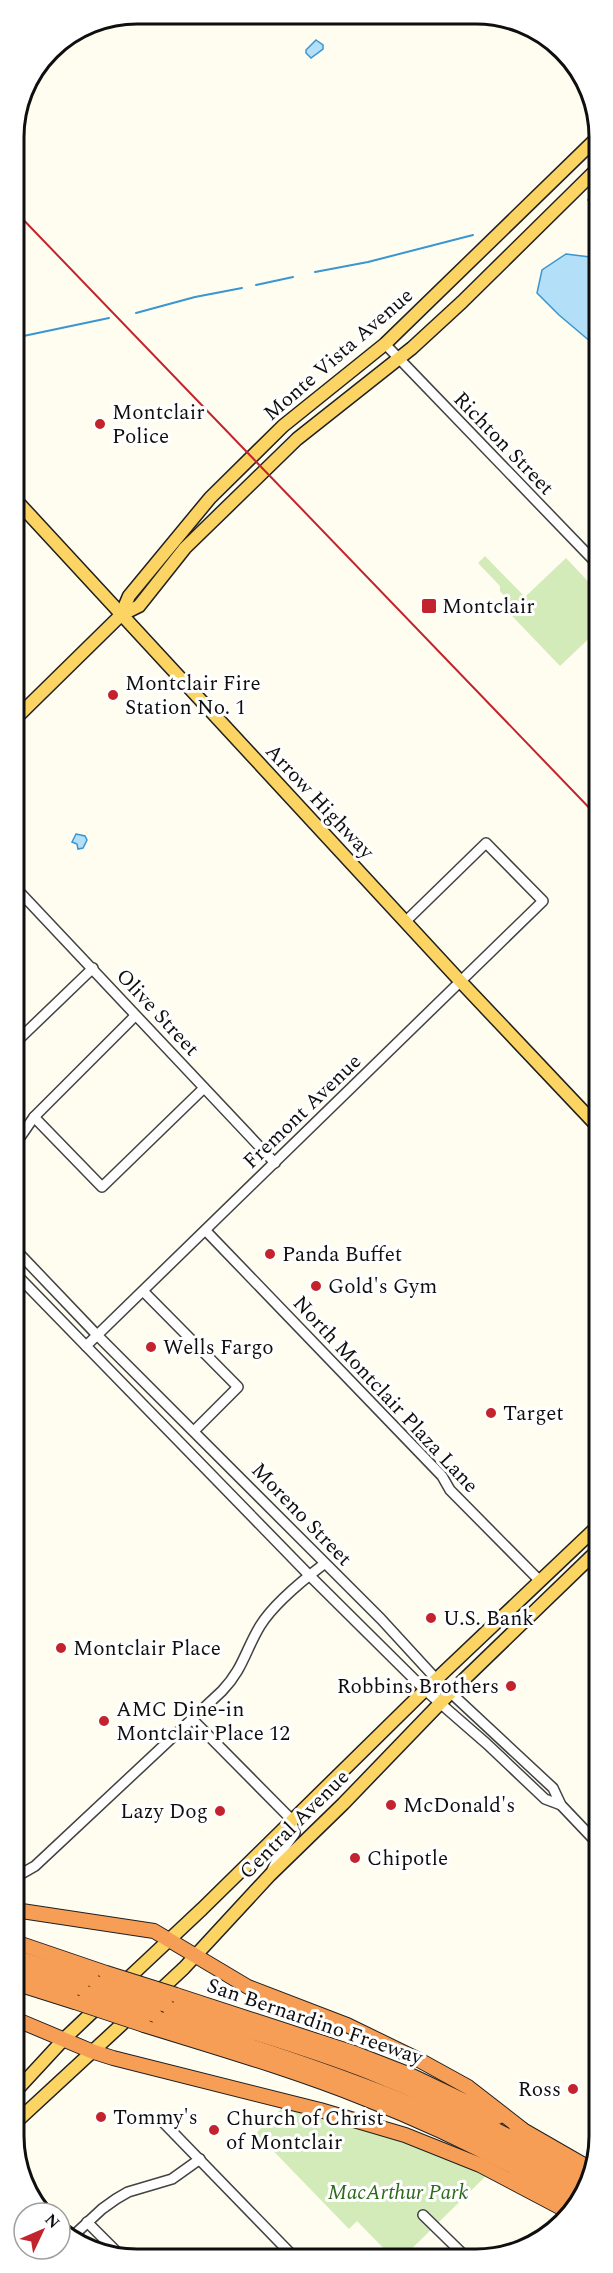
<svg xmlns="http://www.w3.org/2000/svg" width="613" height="2273" viewBox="0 0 613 2273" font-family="Spectral,serif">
<rect width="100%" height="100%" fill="#fffcf0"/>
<g fill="#d3ebb9">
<polygon points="485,556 525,597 566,558 599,593 599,629 560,666 512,616 512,605 500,591 500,586 478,563"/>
<polygon points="285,2105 385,2133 488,2174 402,2258 393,2258 357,2221 349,2229 256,2133"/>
</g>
<g fill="#b4dff8" stroke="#3996d0" stroke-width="1.5">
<polygon points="316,40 323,45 323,49 311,58 306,53 306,50"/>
<polygon points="566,254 598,258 598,348 559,315 537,293 542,270"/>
<polygon points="76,834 85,836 87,840 83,848 78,849 77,844 72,842"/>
</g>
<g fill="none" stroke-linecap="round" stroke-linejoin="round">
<g stroke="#3996d0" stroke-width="2">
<polyline points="588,200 598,196"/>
<polyline points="315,272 368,262 473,235"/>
<polyline points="256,285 293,277"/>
<polyline points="136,313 195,297 242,288"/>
<polyline points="14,338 109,318"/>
</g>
<defs>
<g id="minor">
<polyline points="385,344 599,566"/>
<polyline points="14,886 275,1163"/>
<polyline points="14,1044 93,968"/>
<polyline points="34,1117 102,1187 204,1088"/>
<polyline points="14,1146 34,1117 135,1016"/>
<polyline points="206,1231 442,1476 450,1490 540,1581"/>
<polyline points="14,1248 97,1335 381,1619 437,1680 553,1788 561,1805 599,1845"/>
<polyline points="14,1272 309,1575 425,1690 487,1744 545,1799 561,1805"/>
<polyline points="143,1291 238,1387 194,1431"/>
<polyline points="86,1346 543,901 486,843 405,922"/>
<polyline points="193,1720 291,1819 295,1833 281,1852 272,1870"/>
<path d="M14,1878L35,1866L222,1691C243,1669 245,1651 260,1626C274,1603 303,1580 324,1564"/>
<polyline points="160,2119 295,2258"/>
<polyline points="423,2215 467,2258"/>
<polyline points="87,2222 122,2257"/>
<polyline points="74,2235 102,2209 116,2199 128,2192 172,2179 200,2159"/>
</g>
<g id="major">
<polyline points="14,498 461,982 599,1128"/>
<polyline points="121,615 139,606 185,548 297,439 412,348 462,302 598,168"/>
<polyline points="14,720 121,615 129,596 210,498 283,426 385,344 598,137"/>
<polyline points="121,1985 202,1909 425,1690 599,1525"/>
<polyline points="155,1995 184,1968 270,1875 343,1804 451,1692 599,1549"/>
<polyline points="15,2092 64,2039 102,2003"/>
<polyline points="15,2123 133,2014"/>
</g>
<g id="highway">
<polyline points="15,1910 154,1931 248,1987 347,2025 419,2060 468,2087 522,2129"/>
<polyline points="15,1942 106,1973"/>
<polyline points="15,1957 96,1983"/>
<polyline points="15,1969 86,1993"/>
<polyline points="15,1983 75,2002"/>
<polyline points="176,1995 354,2053 408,2074 498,2117"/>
<path d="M166,2005C233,2027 303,2046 369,2072C444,2102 516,2138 585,2179"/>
<path d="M155,2015C301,2062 450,2107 579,2191"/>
<polyline points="15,2019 91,2051 113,2058 320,2110 405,2135 480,2165 571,2213"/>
<path d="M144,2025C218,2048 294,2070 366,2099C438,2127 508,2162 575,2202"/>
<polyline points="516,2126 589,2168"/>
</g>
</defs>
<use href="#minor" stroke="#424242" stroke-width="12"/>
<use href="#major" stroke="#202020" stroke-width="15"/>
<use href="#highway" stroke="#202020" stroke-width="16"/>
<use href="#minor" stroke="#fff" stroke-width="9"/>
<use href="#major" stroke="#fbd464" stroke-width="12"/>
<use href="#highway" stroke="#f79e56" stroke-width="14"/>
<polyline stroke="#c3232c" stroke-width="2" points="14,210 599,818"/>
<defs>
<g id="highway-bridge">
<polyline points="106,1973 176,1995"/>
<polyline points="96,1983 166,2005"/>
<polyline points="86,1993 155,2015"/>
<polyline points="75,2002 144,2025"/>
</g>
</defs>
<use href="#highway-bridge" stroke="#202020" stroke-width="16" stroke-linecap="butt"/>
<use href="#highway-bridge" stroke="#f79e56" stroke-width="14"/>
</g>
<g fill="#c3232c" stroke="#fff" stroke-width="2">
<circle cx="100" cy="424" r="6"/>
<rect x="421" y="598" width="16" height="16" rx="3"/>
<circle cx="113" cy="695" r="6"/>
<circle cx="270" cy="1254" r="6"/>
<circle cx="316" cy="1286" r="6"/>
<circle cx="151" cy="1347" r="6"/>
<circle cx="491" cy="1413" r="6"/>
<circle cx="431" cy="1618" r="6"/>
<circle cx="61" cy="1648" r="6"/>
<circle cx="511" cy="1686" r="6"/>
<circle cx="104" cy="1721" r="6"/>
<circle cx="391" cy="1805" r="6"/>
<circle cx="220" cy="1811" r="6"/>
<circle cx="355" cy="1858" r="6"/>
<circle cx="573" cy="2089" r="6"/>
<circle cx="101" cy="2117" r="6"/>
<circle cx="214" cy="2130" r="6"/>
</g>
<g text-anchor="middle" stroke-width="6" stroke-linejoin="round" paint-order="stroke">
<g font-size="21" fill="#0f0f0f" stroke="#fff">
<text transform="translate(338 354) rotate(-41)" y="7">Monte Vista Avenue</text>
<text transform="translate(504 443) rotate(46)" y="7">Richton Street</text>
<text transform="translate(320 801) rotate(47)" y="7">Arrow Highway</text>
<text transform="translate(158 1012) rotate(47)" y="7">Olive Street</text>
<text transform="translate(302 1111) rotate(-44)" y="7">Fremont Avenue</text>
<text transform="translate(386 1394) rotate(47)" y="7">North Montclair Plaza Lane</text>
<text transform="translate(302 1514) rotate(46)" y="7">Moreno Street</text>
<text transform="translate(294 1824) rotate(-45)" y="7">Central Avenue</text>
<text transform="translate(315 2021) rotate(19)" y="7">San Bernardino Freeway</text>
</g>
<g font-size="21" fill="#0f0f0f" stroke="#fff" text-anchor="start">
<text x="112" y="419">Montclair<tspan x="112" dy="24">Police</tspan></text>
<text x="442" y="613">Montclair</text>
<text x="125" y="690">Montclair Fire<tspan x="125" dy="24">Station No. 1</tspan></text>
<text x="282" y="1261">Panda Buffet</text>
<text x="328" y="1293">Gold's Gym</text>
<text x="163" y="1354">Wells Fargo</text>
<text x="503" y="1420">Target</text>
<text x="443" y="1625">U.S. Bank</text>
<text x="73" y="1655">Montclair Place</text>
<text x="499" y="1693" text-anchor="end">Robbins Brothers</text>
<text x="116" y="1716">AMC Dine-in<tspan x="116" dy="24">Montclair Place 12</tspan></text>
<text x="403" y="1812">McDonald's</text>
<text x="208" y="1818" text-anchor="end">Lazy Dog</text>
<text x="367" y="1865">Chipotle</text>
<text x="561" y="2096" text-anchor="end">Ross</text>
<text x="113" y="2124">Tommy's</text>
<text x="226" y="2125">Church of Christ<tspan x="226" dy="24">of Montclair</tspan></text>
</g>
<g font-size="21" font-style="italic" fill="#2d691d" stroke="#fff">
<text x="398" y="2199">MacArthur Park</text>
</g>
</g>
<path d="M0 0H613V2273H0ZM137 24H476A113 113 0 0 1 589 137V2136A113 113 0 0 1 476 2249H137A113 113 0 0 1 24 2136V137A113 113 0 0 1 137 24Z" fill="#fff" fill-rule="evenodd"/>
<path fill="none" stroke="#0f0f0f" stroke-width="3" d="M137 24H476A113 113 0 0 1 589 137V2136A113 113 0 0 1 476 2249H137A113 113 0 0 1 24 2136V137A113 113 0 0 1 137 24Z"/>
<g transform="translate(42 2231) rotate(46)"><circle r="28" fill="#ffffff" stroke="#9f9f9f" stroke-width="1.5"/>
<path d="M0-4.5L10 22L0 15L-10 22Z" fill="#c3232c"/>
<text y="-9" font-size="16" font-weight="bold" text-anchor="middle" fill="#0f0f0f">N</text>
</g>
</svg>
